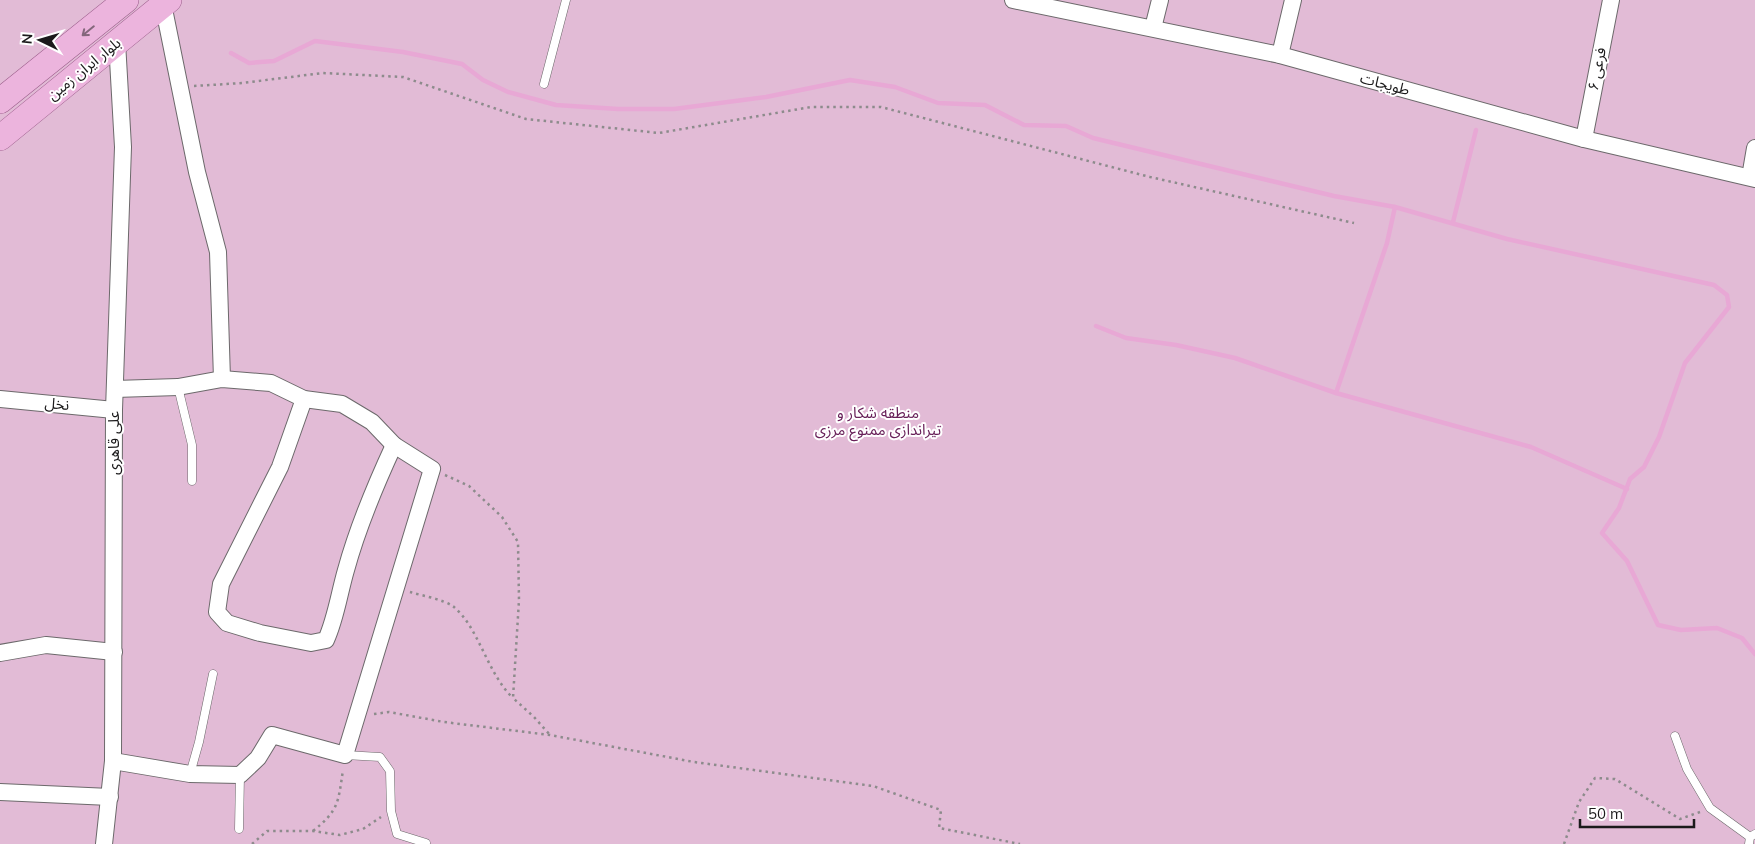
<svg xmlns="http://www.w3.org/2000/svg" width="1755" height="844" viewBox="0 0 1755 844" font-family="Mulish,'Noto Sans Arabic',sans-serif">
<rect width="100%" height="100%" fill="#e3e0e2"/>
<rect fill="#e2bbd6" x="0" y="0" width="1755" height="844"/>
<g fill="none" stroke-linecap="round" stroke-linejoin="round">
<g stroke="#e8a8d5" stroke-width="4.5">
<polyline points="231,53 249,63 274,61 315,41 403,52 462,64 483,80 508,92 556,105 618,109 674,109 766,97 850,80 895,87 938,103 985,105 1024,125 1066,126 1093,138 1334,196 1395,207 1507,239 1714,285 1727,295 1729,307 1685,363 1659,437 1644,467 1630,479 1619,508 1602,533 1627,561 1658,625 1681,630 1717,628 1742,638 1755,654"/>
<polyline points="1453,222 1476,130"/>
<polyline points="1096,326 1126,338 1176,345 1235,358 1336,393 1387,243 1395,207"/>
<polyline points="1336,393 1531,447 1627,489"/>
</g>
<defs>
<g id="service">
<polyline points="544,84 566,0"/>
<polyline points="178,387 192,445 192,481"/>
<polyline points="1675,736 1687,769 1710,808 1750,837"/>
<polyline points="345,755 380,757 390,771 391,811 397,834 426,843"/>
<polyline points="190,774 199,742 213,674"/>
<polyline points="239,829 240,775"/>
<polyline points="1749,844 1750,837 1755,834"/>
</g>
<g id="minor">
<polyline points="1013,0 1280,55 1584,139 1755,179"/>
<polyline points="163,4 197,172 218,252 222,379"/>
<polyline points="1153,28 1160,0"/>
<polyline points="1280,55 1293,0"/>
<polyline points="1584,139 1611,0"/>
<polyline points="1750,177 1755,148"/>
<polyline points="0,399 114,410"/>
<path d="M304,399L280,467L221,584L217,612L227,623L260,633L311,643L326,640C336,618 339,594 346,570C358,526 375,486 394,445"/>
<polyline points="0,653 46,645 114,652"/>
<polyline points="113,761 190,774 240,775 258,758 272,735 345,755 432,469 394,445 372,422 342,404 304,399 271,383 222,379 178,387 115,389"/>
<polyline points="0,792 110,797"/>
<polyline points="104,844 113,761 114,410 123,147 117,42"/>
</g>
<g id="primary">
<polyline points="0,101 126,0"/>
<polyline points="0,138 169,0"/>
</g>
</defs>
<use href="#service" stroke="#6c696b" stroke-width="9"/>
<use href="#minor" stroke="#6c696b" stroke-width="18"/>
<use href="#primary" stroke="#9b5e8b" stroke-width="26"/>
<g stroke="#8d8b8c" stroke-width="2.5" stroke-dasharray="2.5 4" stroke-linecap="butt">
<polyline points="194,86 242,83 323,73 403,77 526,119 659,133 811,107 881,107 1150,177 1354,223"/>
<polyline points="445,475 469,486 502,517 518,542 519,600 513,698 534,717 550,735"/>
<path d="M410,592C423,596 443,599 454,607C479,628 487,673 513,698"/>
<polyline points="374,714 389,712 444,722 550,735 694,762 873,786 941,810 939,828 1020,844"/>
<path d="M313,831C339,810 338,803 343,770"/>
<polyline points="252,844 267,831 313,831 340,835 363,829 381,817"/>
<polyline points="1564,844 1579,802 1595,778 1615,779 1680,819 1700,812"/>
</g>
<use href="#service" stroke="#fff" stroke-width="8"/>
<use href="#minor" stroke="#fff" stroke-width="16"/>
<use href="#primary" stroke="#ecb4dd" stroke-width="25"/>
</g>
<defs><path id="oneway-shaft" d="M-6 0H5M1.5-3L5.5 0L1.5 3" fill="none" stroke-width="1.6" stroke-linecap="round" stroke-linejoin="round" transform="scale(1.25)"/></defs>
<use stroke="#84677c" href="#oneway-shaft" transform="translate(88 31) rotate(141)"/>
<g text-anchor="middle" stroke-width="4" stroke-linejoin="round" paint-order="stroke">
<g font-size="15" fill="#1b1a1b" stroke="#fff">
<text transform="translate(84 69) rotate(-39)" y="5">بلوار ایران زمین</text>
<text transform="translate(1597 69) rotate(-79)" y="5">فرعی ۶</text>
<text transform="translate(1385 84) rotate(15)" y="5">طویجات</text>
<text transform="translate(57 404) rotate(6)" y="5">نخل</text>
<text transform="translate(114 443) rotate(-90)" y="5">علی قاهری</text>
</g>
<g font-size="15" fill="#682059" stroke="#fff">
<text x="878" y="418">منطقه شکار و<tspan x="878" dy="17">تیراندازی ممنوع مرزی</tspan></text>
</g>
</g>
<g transform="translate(40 40) rotate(275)" stroke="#ffffff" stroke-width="4" paint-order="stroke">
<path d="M0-4L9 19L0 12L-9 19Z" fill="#1b1a1b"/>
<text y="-8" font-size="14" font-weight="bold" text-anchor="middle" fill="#1b1a1b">N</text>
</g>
<path d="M1580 819v8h114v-8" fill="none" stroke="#1b1a1b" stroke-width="2.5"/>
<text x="1588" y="819" font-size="15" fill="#1b1a1b" stroke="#ffffff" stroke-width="4" paint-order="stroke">50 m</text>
</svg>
